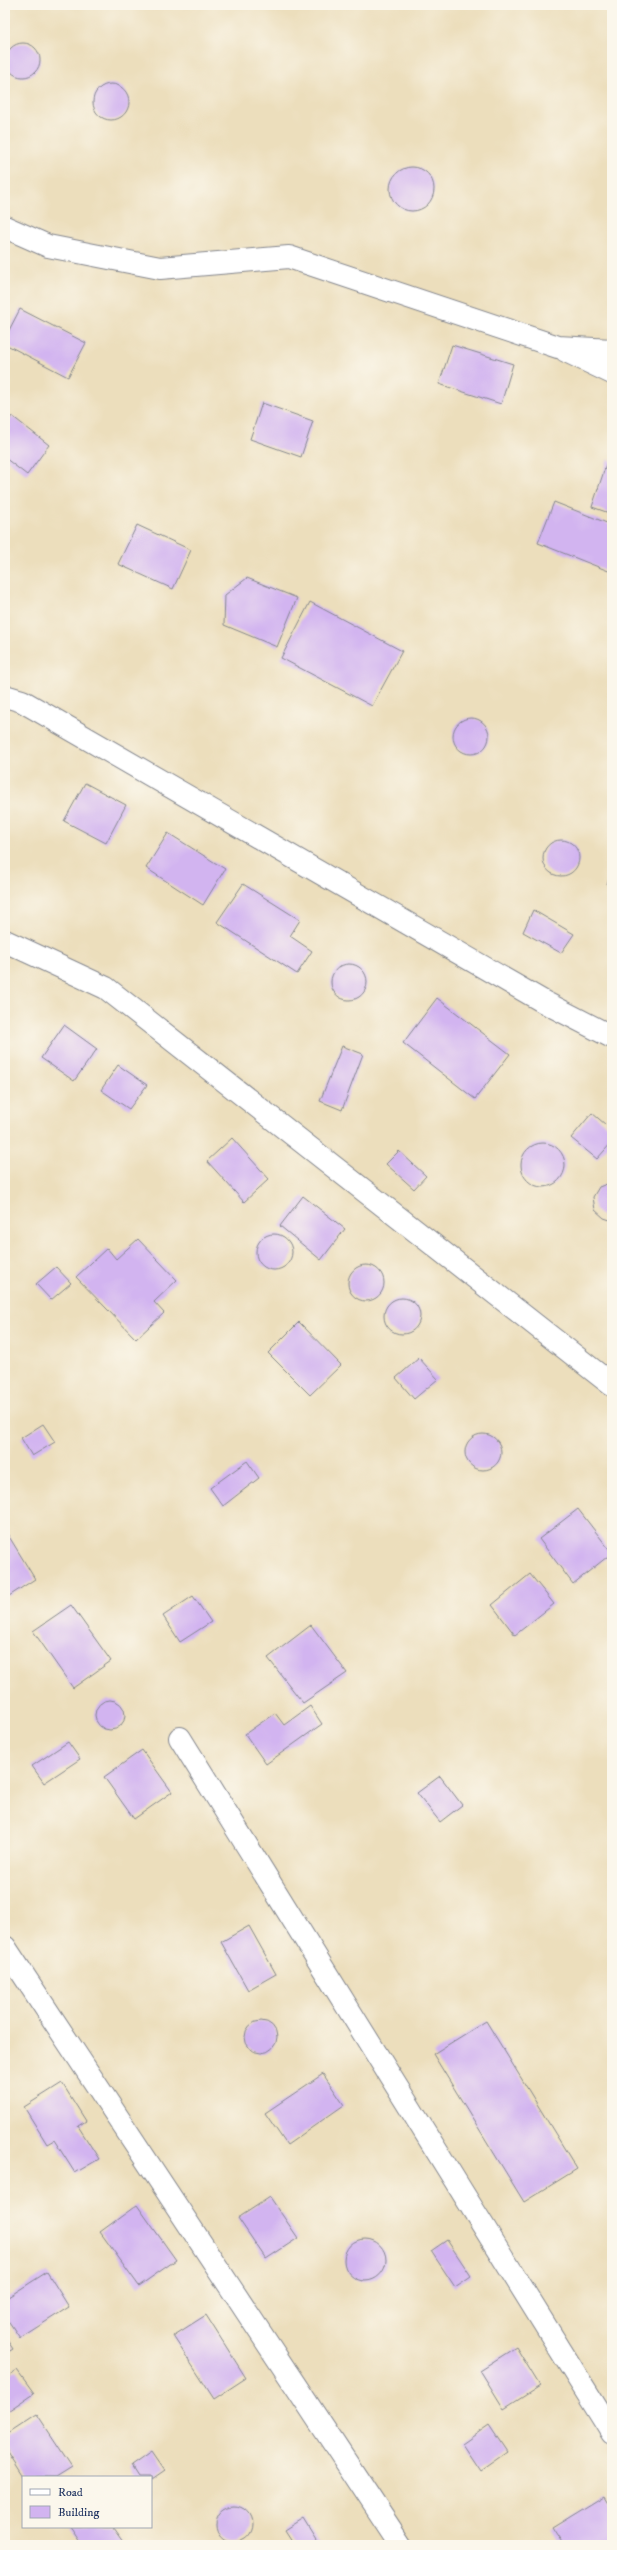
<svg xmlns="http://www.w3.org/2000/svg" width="617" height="2550" viewBox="0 0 617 2550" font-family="'IM FELL DW Pica',serif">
<rect width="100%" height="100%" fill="#fbf7ec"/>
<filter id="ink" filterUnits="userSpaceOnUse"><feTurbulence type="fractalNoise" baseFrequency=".025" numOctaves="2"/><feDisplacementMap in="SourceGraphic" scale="8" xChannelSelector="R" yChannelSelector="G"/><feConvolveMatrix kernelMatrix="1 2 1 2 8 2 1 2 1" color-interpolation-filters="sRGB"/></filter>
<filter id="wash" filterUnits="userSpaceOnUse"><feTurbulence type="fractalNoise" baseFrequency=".012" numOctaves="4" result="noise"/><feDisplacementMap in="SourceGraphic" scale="16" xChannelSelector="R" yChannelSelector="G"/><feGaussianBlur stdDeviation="0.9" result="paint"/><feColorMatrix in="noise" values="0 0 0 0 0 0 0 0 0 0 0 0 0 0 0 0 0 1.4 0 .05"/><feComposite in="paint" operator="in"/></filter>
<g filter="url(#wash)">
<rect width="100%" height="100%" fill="#ecdebc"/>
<g id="blocks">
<g fill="#d2b4f0">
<circle cx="23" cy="60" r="17"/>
<circle cx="111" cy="102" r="18"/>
<circle cx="412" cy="189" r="22"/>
<polygon points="20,309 86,343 68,377 5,344 5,338"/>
<polygon points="452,345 513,364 501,404 439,384"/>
<polygon points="262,403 313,421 301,457 250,439"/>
<polygon points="12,416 49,445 27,475 5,458 5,425"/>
<polygon points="608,459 612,461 612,514 592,507"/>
<polygon points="554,502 612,525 611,572 538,543"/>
<polygon points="137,525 191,550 173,589 118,564"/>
<polygon points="247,578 297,598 277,647 224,625 225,595"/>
<polygon points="310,602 402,651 372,706 281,658"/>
<circle cx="471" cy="736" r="18"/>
<polygon points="85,783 126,805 106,843 64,821"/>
<polygon points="168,833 225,869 203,905 146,868"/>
<circle cx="561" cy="858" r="18"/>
<polygon points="612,870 612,893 607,884"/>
<polygon points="243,884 300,920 290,936 312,951 297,974 217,922"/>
<polygon points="533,910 574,934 561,953 523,932"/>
<circle cx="349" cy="982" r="18"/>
<polygon points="437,998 510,1054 475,1099 403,1043"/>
<polygon points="64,1025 97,1049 74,1081 41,1058"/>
<polygon points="342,1046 363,1054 342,1110 320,1101"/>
<polygon points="118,1065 147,1085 129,1109 101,1090"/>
<polygon points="592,1113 612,1130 612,1142 597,1159 571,1138"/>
<polygon points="232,1138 269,1179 244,1202 207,1161"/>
<circle cx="543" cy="1165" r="22"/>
<polygon points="399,1151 426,1176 414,1189 386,1164"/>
<polygon points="612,1182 612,1219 610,1220 604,1218 595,1210 593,1197 599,1187"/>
<polygon points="303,1196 345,1229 321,1260 280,1226"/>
<circle cx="274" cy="1252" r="18"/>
<polygon points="138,1239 177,1280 154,1302 164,1313 136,1339 76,1277 107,1248 116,1259"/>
<circle cx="366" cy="1283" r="18"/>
<polygon points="56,1267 71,1283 51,1300 36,1284"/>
<circle cx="402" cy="1316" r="18"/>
<polygon points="299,1322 341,1365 310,1395 268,1353"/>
<polygon points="419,1358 438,1379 414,1399 396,1378"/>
<polygon points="43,1424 55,1442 32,1456 21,1438"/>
<circle cx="483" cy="1452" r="18"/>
<polygon points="247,1461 259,1478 223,1506 210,1488"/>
<polygon points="578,1509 612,1553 573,1584 539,1539"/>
<polygon points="5,1530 35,1579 9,1596 5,1590"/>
<polygon points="530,1574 554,1604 515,1635 492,1605"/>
<polygon points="193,1596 211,1622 180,1642 163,1616"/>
<polygon points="71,1605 111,1661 73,1688 33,1631"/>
<polygon points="311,1625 347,1673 303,1703 268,1658"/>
<circle cx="110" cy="1715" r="15"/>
<polygon points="310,1706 322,1724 266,1764 245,1734 275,1713 284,1725"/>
<polygon points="68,1742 80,1759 44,1783 32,1766"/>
<polygon points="142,1750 172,1792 134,1819 104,1777"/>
<polygon points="440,1776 462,1805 440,1822 417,1793"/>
<polygon points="249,1926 276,1974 248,1990 221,1942"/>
<circle cx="261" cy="2037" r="16"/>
<polygon points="486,2021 577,2169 524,2202 433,2054"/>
<polygon points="323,2074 344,2105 287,2145 265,2113"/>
<polygon points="62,2083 86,2121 78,2126 99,2159 75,2173 54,2140 47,2144 24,2107"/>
<polygon points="270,2197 298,2238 266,2259 238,2218"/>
<polygon points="137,2205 176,2260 139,2286 100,2232"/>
<circle cx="365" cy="2260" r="21"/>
<polygon points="447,2240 471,2276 455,2287 431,2251"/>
<polygon points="47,2272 69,2307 20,2338 5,2316 5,2299"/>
<polygon points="206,2315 246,2378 214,2399 173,2336"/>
<polygon points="5,2337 13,2349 5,2354"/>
<polygon points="516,2347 540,2386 504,2409 480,2370"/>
<polygon points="17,2370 34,2393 5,2413 5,2378"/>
<polygon points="37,2414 72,2467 56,2477 24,2477 5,2447 5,2435"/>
<polygon points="489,2425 507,2452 480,2471 462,2444"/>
<polygon points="151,2452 164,2471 151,2480 151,2477 138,2477 131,2466"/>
<polygon points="604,2496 612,2509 612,2545 563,2545 552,2528"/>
<circle cx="234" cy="2524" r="18"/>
<polygon points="304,2519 320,2545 294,2545 285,2531"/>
<polygon points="71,2527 113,2527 126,2545 83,2545"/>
</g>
</g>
</g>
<g filter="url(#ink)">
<use href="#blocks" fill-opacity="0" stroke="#84868d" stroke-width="1"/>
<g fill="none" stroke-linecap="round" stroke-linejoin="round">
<defs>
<g id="street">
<polyline points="5,227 48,246 160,268 289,257 558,347 612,350"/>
<polyline points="566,351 612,373"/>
<polyline points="5,696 22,701 544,1002 612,1037"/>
<polyline points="5,941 106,988 612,1385"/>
<polyline points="180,1738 612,2433"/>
<polyline points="5,1947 401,2545"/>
</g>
</defs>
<use href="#street" stroke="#84868d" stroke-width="24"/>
<use href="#street" stroke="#fff" stroke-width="22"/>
</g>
</g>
<rect width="617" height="2550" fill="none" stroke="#fbf7ec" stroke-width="20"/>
<rect x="22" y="2476" width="130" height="52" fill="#fbf7ec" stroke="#a1a7b3"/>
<rect x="30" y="2489" width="20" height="6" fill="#ffffff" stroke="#a1a7b3"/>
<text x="58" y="2496" font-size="12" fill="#1b2f5e">Road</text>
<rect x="30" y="2506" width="20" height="12" fill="#d2b4f0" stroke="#a1a7b3"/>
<text x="58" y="2516" font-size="12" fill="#1b2f5e">Building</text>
</svg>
